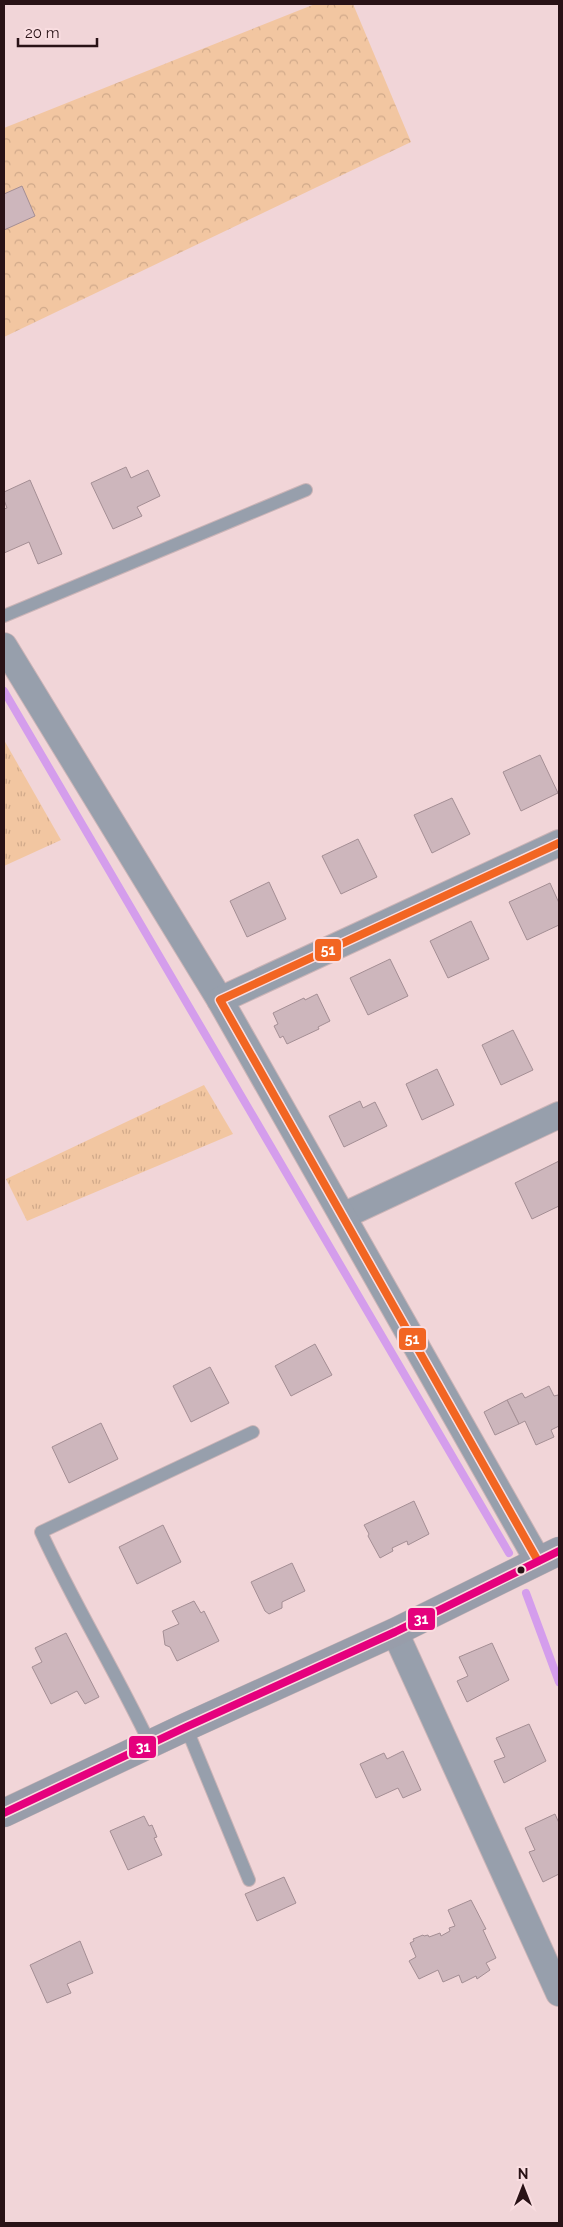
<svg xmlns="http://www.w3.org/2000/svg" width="563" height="2227" viewBox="0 0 563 2227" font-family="Raleway,sans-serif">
<defs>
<pattern id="grass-tufts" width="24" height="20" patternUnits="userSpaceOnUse" patternTransform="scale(1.25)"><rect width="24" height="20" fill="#f2c6a1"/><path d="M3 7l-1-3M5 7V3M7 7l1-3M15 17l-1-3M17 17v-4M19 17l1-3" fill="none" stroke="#d0a98a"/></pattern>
<pattern id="forest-crowns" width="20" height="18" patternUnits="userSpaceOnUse" patternTransform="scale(1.25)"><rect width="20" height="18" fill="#f2c6a1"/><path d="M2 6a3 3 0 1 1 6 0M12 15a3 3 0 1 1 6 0" fill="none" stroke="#d0a98a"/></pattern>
</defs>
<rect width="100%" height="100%" fill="#f1d5d8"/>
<g fill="url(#grass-tufts)">
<polygon points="4,740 61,840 4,866"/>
<polygon points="204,1085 233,1134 27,1221 6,1179"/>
</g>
<polygon fill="url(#forest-crowns)" points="315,4 353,4 411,142 4,337 4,128"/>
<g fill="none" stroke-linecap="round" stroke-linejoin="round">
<g stroke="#d49dec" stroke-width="8">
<polyline points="4,691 509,1553"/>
<polyline points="526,1593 559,1682"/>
</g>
</g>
<g fill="#cdb6bc" stroke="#a48e94">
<polygon points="22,186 35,216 4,230 4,194"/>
<polygon points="126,467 131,478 148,470 160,496 137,507 142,516 113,529 91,483"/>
<polygon points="30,480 62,554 38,564 29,542 4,553 4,509 7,508 4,500 4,492"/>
<polygon points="540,755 558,793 521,811 503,772"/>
<polygon points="452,798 470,834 432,853 414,815"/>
<polygon points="358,839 377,877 341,894 322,856"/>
<polygon points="269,882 286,919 247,937 230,901"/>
<polygon points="550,883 559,903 559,925 527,940 509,902"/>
<polygon points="471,921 489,959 448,978 430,941"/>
<polygon points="390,959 408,996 368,1015 350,978"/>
<polygon points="317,994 330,1021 318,1027 319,1029 287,1044 283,1036 280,1038 274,1026 278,1024 273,1013 304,998 305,1000"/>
<polygon points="513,1030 533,1070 501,1085 482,1045"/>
<polygon points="437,1069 454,1105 422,1120 406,1084"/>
<polygon points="360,1101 363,1108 375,1102 387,1126 344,1147 329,1116"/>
<polygon points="559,1161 559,1206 532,1219 515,1183"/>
<polygon points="315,1344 332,1375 291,1396 275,1366"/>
<polygon points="210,1367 229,1403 191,1422 173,1386"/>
<polygon points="549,1386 554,1396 558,1395 559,1397 559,1426 551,1430 554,1437 536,1445 525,1421 519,1424 507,1400 522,1393 525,1398"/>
<polygon points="507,1400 519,1424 495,1435 484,1412"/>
<polygon points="101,1423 118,1459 69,1483 52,1447"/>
<polygon points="414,1501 429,1534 408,1545 407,1541 392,1548 393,1551 380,1558 368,1536 369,1534 364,1525"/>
<polygon points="163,1525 181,1562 137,1584 119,1547"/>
<polygon points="292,1563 305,1591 282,1602 282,1608 269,1614 265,1611 251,1582"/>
<polygon points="194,1601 201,1613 204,1611 219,1641 177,1661 170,1647 165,1645 163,1631 179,1624 172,1611"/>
<polygon points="66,1633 99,1697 85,1704 77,1691 51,1704 32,1667 42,1662 35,1648"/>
<polygon points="492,1643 509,1680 467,1702 457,1681 468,1676 459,1657"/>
<polygon points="529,1724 546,1761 504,1783 494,1761 505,1757 496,1738"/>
<polygon points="403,1751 421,1790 403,1798 398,1788 376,1798 360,1764 384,1753 387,1759"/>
<polygon points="555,1814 559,1823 559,1874 543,1882 529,1852 535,1850 525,1828"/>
<polygon points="144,1816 149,1826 152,1825 157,1837 154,1838 162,1855 128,1870 110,1831"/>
<polygon points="284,1877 296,1903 257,1921 245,1894"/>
<polygon points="471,1900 486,1929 483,1930 496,1958 486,1963 490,1970 477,1979 476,1976 462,1983 459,1975 443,1982 438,1970 419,1979 409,1961 416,1957 410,1943 414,1941 413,1939 423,1935 424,1936 428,1935 429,1937 440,1933 441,1936 450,1931 449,1928 455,1926 448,1910"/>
<polygon points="80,1941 93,1973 67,1984 71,1993 47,2003 30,1965"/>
</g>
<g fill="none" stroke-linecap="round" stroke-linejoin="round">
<defs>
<g id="lane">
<polyline points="4,616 306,490"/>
<polyline points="186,1727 249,1880"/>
<path d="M150,1744C116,1672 74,1604 41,1532L253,1432"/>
</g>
<g id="street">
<polyline points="4,646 220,1000"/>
<polyline points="343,1216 559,1115"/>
<polyline points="538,1561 220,1000 559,843"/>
<polyline points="395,1632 559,1993"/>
</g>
<polyline id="secondary" points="4,1813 186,1727 395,1632 559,1551"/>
</defs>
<use href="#lane" stroke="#cbb4b7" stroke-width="14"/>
<use href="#street" stroke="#cbb4b7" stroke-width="28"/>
<use href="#secondary" stroke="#cbb4b7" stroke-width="29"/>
<use href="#lane" stroke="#979fac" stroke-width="12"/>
<use href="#street" stroke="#979fac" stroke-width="26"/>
<use href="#secondary" stroke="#989daa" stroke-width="28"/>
<defs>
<polyline id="bus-1" points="538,1561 220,1000 559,843"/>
<polyline id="bus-2" points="4,1813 186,1727 395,1632 559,1551"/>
</defs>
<use href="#bus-1" stroke="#f9dde0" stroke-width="11"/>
<use href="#bus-2" stroke="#f9dde0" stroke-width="11"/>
<use href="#bus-1" stroke="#f26522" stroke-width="8"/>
<use href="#bus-2" stroke="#e5007d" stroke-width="8"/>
</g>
<circle fill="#291216" stroke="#f9dde0" stroke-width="2" cx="521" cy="1570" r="4.5"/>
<g stroke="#f9dde0" stroke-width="2">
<rect x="314" y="938" width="28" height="24" rx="5" fill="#f26522"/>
<rect x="398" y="1327" width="29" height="24" rx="5" fill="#f26522"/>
<rect x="407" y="1607" width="29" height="24" rx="5" fill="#e5007d"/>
<rect x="128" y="1735" width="29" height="24" rx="5" fill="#e5007d"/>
</g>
<g font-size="14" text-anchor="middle" font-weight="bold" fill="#fff">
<text x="328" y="955">51</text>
<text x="412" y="1344">51</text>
<text x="421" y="1624">31</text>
<text x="143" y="1752">31</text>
</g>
<rect width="563" height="2227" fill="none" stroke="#291216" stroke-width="10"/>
<g transform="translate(523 2187)" stroke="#f9dde0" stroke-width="4" paint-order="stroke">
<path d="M0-4L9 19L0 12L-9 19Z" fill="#291216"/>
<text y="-8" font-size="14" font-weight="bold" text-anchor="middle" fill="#291216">N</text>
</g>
<path d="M18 38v8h79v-8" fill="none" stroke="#291216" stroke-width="2.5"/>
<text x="25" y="38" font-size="15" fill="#291216" stroke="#f9dde0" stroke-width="4" paint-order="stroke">20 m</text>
</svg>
